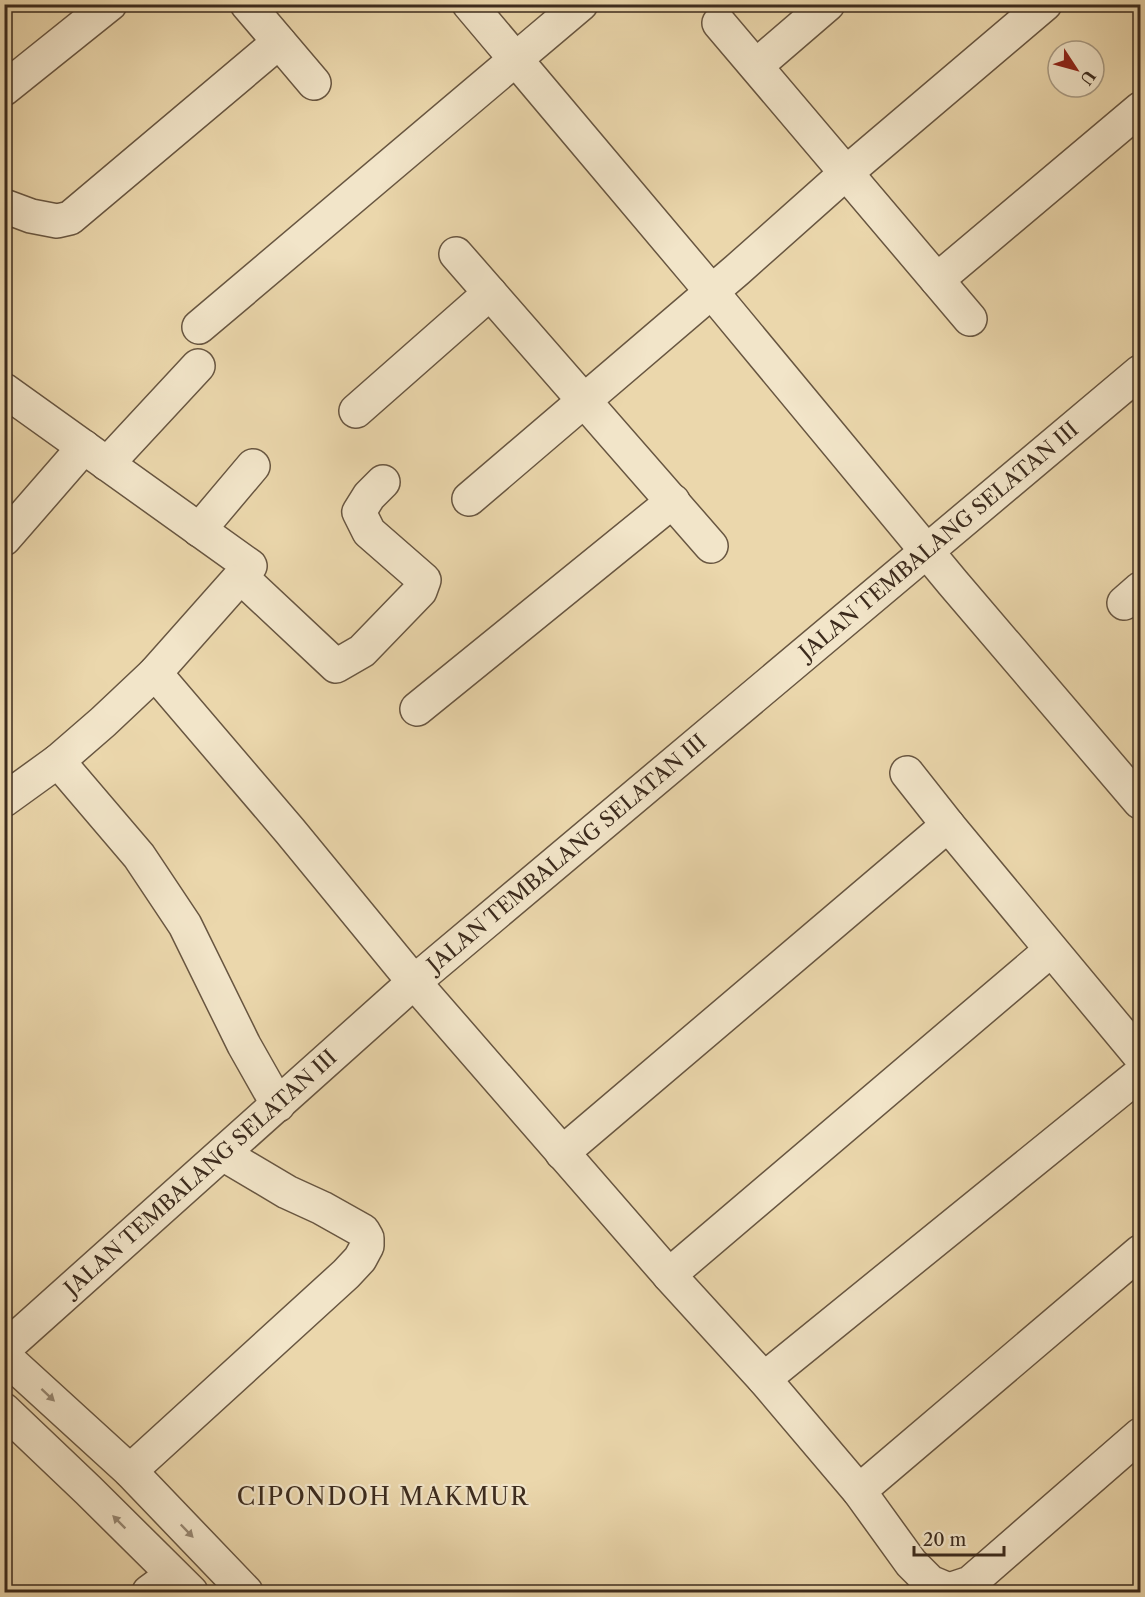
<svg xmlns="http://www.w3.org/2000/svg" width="1145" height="1597" viewBox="0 0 1145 1597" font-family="'Libre Caslon Text',serif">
<rect width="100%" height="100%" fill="#ebd7ac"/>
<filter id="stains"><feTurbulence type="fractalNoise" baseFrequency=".00333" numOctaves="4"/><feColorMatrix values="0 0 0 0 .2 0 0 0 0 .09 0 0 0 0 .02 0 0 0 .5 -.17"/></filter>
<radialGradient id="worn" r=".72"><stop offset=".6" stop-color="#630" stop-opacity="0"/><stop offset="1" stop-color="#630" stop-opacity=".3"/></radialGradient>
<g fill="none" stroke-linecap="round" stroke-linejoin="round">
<defs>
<g id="minor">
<polyline points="247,4 314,83"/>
<polyline points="469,4 711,291 953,583 1140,802"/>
<polyline points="719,23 970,319"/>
<polyline points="756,66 828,4"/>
<polyline points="4,89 110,4"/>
<polyline points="4,206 31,216 57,221 70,218 279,42"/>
<polyline points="456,254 711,546"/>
<polyline points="937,280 1140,109"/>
<polyline points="199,327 581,4"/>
<polyline points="4,390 250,566 155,673 103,722 58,761 4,800"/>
<polyline points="356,411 490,293"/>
<polyline points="107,464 198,366"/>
<polyline points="469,499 737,270 846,173 1045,4"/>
<polyline points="199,530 253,466"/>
<polyline points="4,539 84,447"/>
<polyline points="241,577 336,666 362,651 420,591 424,580 369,532 359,512 369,496 383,482"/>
<polyline points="1124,603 1140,589"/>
<polyline points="155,673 290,831 414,982 669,1275 764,1379 859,1491 911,1563 930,1582 949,1590 970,1583 1140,1435"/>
<polyline points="417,709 673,501"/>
<polyline points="58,761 139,856 185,925 244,1045 278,1105"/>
<polyline points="907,773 948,825 1140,1056"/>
<polyline points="562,1153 948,825"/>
<polyline points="669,1275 1051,950"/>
<path id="s1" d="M4,1349L414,982L1140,372"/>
<polyline points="4,1356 130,1471 246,1592"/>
<polyline points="764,1379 1140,1074"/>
<polyline points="4,1410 88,1490 191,1592"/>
<polyline points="130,1471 346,1274 360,1259 367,1246 367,1238 363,1231 322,1208 287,1192 223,1154"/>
<polyline points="859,1491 1140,1252"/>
<polyline points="149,1592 172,1575"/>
</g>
</defs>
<use href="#minor" stroke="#685641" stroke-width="36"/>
<use href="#minor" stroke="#f2e5c9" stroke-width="33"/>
</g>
<defs><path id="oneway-solid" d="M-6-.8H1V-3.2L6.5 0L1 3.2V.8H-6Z" transform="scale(1.5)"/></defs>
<g fill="#978873">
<use href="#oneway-solid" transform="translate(48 1395) rotate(43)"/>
<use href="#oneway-solid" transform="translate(119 1522) rotate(-135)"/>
<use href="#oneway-solid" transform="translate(187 1531) rotate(46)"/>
</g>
<g text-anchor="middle" stroke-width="4.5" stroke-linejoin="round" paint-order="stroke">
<g font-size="21" fill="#3c2b1d" stroke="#f2e5c9">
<text dy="7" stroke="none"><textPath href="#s1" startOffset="1236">JALAN TEMBALANG SELATAN III</textPath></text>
<text dy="7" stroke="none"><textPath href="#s1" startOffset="750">JALAN TEMBALANG SELATAN III</textPath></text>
<text dy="7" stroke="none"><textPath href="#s1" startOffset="264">JALAN TEMBALANG SELATAN III</textPath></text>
</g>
<g font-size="24" letter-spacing="1.5" fill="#3c2b1d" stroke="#f2e5c9">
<text x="383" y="1505">CIPONDOH MAKMUR</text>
</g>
</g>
<rect width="1145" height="1597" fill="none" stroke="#ebd7ac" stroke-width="24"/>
<rect x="6" y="6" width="1133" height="1585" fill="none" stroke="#3c2b1d" stroke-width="3"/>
<rect x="12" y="12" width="1121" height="1573" fill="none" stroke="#3c2b1d" stroke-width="1.5"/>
<g transform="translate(1076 69) rotate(126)"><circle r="28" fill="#f2e5c9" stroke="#a99b84" stroke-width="1.5"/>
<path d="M0-4.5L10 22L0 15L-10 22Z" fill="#8f2418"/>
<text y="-9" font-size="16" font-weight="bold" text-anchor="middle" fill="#3c2b1d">U</text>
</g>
<path d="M914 1546v9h90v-9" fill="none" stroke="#3c2b1d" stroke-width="3"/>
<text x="923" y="1546" font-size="18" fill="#3c2b1d" stroke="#f2e5c9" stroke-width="4.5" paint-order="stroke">20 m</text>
<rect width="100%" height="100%" filter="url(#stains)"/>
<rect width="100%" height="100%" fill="url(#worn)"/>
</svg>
